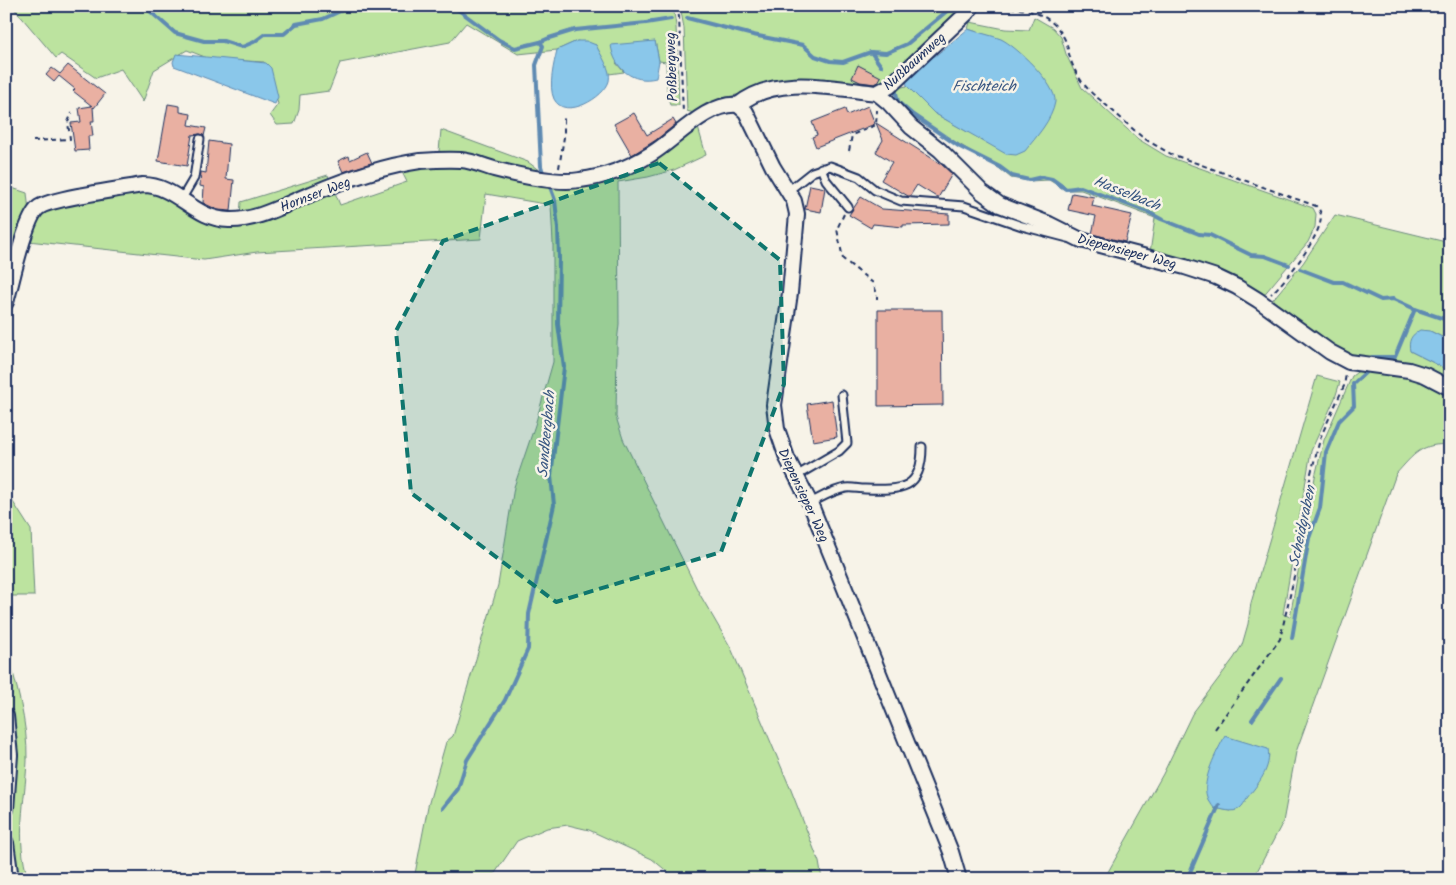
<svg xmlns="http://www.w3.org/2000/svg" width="1456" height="885" viewBox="0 0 1456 885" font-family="Kalam,sans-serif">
<rect width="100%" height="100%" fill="#f7f3e8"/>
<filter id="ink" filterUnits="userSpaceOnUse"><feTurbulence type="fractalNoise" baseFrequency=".02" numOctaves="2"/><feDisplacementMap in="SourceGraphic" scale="10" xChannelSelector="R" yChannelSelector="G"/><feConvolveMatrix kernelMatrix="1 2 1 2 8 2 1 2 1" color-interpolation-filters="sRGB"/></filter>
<g filter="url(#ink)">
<g fill="#bce39f" stroke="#6c897e" fill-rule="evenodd">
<polygon points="12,6 673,6 676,26 679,105 670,105 667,94 666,62 659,61 655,41 616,63 624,72 609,74 596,45 577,41 557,50 518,54 466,23 450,42 340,63 329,91 300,95 299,110 294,124 277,125 270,115 278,104 264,62 210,59 187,50 154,70 143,102 121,69 96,78 61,54 56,58"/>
<polygon points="680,6 968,6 876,90 754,91 723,98 697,114 687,111 684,28"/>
<polygon points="1034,17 1053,28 1061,37 1066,54 1082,88 1138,139 1166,156 1313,208 1316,214 1315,227 1308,242 1262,297 1150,253 1155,218 1081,190 1065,190 1049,180 1029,181 1011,178 999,168 912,116 897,98 892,89 907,86 934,113 966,131 1027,60 1002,40 968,29 970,22 1005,29 1029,30"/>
<polygon points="697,124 706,155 674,170 648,177 618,182 619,324 617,343 616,417 623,439 699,593 731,648 791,790 819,862 822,879 669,879 669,873 652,859 589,830 568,825 547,828 517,841 491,879 414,879 428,806 446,742 453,736 498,585 514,487 535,425 553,362 553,243 551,205 486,194 481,239 257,252 204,260 28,241 40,214 53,206 143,190 158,194 177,204 240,217 241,202 328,175 340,205 407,182 400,168 438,162 441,130 528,162 556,183 606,177"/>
<polygon points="6,186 27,193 29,212 6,287"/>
<polygon points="1335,215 1450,243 1450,341 1430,331 1410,351 1450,371 1450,385 1342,355 1270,303 1303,263"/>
<path d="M1361,369L1422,379L1450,394V445C1422,442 1413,455 1396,474L1296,752L1283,822L1253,879H1104L1163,774L1192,714L1234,658L1242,645L1248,624L1251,603L1317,376L1340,382L1335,398L1311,451L1283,614L1290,617L1315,477L1324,440L1352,376ZM1269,755L1231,811L1214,808Z"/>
<polygon points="6,491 31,530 34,596 6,596"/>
<path d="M6,647C16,684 28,722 27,761C25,803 15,836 28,879H6V769L13,736L6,694Z"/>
</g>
<g fill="#8ac7ea" stroke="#5e8ab2">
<path d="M968,29C979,33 991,35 1001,39C1016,46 1057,85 1055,102C1052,120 1036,137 1025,151L1016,155L1006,154L934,113L907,86L906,78L924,60L935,56Z"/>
<path d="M577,41H586L596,45C600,54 612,70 609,81C605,97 565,121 554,99C548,86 554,63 557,50Z"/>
<path d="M655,41L659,61L656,78C632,84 614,68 611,45Z"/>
<polygon points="176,54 266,63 271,68 278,97 275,104 272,103 174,66 173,62"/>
<path d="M1420,330L1430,331L1450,341V371L1410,351C1408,341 1411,335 1420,330Z"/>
<path d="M1225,736L1268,749C1272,768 1258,784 1247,798C1245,801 1243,806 1240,808C1233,814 1222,809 1214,808C1212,805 1208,801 1207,797C1201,780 1217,751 1225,736Z"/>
</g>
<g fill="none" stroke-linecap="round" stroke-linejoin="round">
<g stroke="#5e8ab2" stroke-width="4">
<polyline points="144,6 175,33 204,41 223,41 242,47 254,42 265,34 284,34 296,24 323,19 351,6"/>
<polyline points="453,6 499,40 515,48 540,42 549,38 575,30 646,23 671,19"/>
<polyline points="687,18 753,35 803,45 815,56 830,61 843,62 871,52 881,66"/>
<polyline points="540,42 543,46 536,65 541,166 544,176"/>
<polyline points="871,52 886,53 907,44 953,6"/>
<polyline points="895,88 898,102 913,115 960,147 1000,167 1012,176 1029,180 1042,177 1052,179 1066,189 1081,187 1150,213 1161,219 1199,234 1210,235 1251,255 1265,256 1289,265"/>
<polyline points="1300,269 1334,282 1343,282 1381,300 1393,299 1415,309 1450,321"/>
<polyline points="1372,357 1395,357 1415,309"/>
<polyline points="1292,638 1309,538 1320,508 1326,452 1339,421 1354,406 1353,384 1366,372"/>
<polyline points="1252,720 1281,678"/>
<polyline points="443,808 458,789 467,760 505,700 528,649 529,614 554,505 551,476 564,367 558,324 559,258 558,228 555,200 549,184"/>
<polyline points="1187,879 1219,805"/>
</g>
</g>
<g fill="#e9b0a2" stroke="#1b2f5e">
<polygon points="68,65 105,94 94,108 93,107 94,121 91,121 93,136 88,136 89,150 75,151 71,123 81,122 79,108 92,106 73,91 75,89 59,76 54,82 46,75 52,68 60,74"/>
<polygon points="858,65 881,77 878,82 875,84 860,82 852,78"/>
<polygon points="168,104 180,106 180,112 191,114 189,125 206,128 204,136 200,134 192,135 187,166 158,161"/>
<polygon points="868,106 875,124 816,147 812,137 817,135 812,122 845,109 847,115"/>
<polygon points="634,113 647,135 673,119 676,124 656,140 632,155 614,124"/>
<polygon points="876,123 941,164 952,174 938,198 917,185 910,196 908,196 881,180 892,162 876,152 883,140"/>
<polygon points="209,141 229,144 226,179 234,180 231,211 218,210 203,203 204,187 200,186 201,172 206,173"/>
<polygon points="367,152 372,163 343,172 338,161 349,156 350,160"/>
<polygon points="810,185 825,188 821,212 805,209"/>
<polygon points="1072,193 1094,197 1092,206 1132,215 1125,242 1092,234 1096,216 1068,210"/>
<polygon points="861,197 882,209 949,214 949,224 903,225 903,227 873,224 871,228 849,215"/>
<polygon points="878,310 942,310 943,405 878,406"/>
<polygon points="832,400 837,437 813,441 807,404"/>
</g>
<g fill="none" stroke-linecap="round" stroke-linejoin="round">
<defs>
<g id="service">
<polyline points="821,168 826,180 848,207"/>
<polyline points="788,191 812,172 830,166 859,177 875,190 901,201 964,206 1022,226 1068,238"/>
<polyline points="181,200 194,178 200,139"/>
<polyline points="796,476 839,451 847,443 842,395"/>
<path d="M810,503C822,497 833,490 846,488C852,487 859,489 865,489C902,490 922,490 922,447"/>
</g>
<g id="minor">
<polyline points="877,93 890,86 967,13 972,6"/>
<polyline points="738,105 746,112 773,167 794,201 797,214 790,293 774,405 777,429 787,458 810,503 835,564 951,852 959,879"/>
<path d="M6,302C12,283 24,220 38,208C48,199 125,188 143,185C177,185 193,219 229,220C258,221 285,204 311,194C344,180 384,166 420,161C433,160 448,159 461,160C472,161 484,166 494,169C517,175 557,184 580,180C605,177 630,167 651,154C676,139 707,102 738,105C776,74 832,88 877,93L888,102L911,127L940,150L982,192L1000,205L1049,224L1081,240L1185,267L1216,277L1237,287L1258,300L1330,352L1349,362L1409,370L1425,375L1450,388"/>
<polyline points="6,716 10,755 6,809"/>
<polyline points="6,843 11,879"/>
</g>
</defs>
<use href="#service" stroke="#1b2f5e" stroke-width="11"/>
<use href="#minor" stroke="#1b2f5e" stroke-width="18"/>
<g stroke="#1b2f5e" stroke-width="2" stroke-dasharray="5 4" stroke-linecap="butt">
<polyline points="541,6 555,9 573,6"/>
<polyline points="677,6 679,17 683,113"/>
<path d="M983,10C1015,4 1052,9 1066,42C1068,47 1068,52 1070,57C1073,69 1080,81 1089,90C1094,96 1101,100 1106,105C1118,115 1129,126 1141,136C1150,143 1161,148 1171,154L1316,206C1319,209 1321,212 1321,216C1322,235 1286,281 1271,294"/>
<polyline points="33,141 70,139 68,122 72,113"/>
<polyline points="849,151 852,135 876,125 877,110"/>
<polyline points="559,168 564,137 564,117"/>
<polyline points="844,214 837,229 843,259 873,283 877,294 877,299"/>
<polyline points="1215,729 1280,639 1293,582 1311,473 1321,436 1344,386 1346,374"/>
</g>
<use href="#service" stroke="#f7f3e8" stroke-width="7"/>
<use href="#minor" stroke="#f7f3e8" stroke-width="14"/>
</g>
</g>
<path fill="#0f766e" fill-opacity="0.2" stroke="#0f766e" stroke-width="4" stroke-dasharray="10 6" stroke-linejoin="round" d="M659,163L780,260L784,384L721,552L556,602L411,493L396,331L443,241Z"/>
<g text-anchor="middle" stroke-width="5" stroke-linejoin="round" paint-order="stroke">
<g font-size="14" fill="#1b2f5e" stroke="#f7f3e8">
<text transform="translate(914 61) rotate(-42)" y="5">Nußbaumweg</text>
<text transform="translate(671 67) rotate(-92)" y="5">Poßbergweg</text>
<text transform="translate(315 194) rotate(-21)" y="5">Hornser Weg</text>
<text transform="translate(1127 251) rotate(15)" y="5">Diepensieper Weg</text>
<text transform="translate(804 495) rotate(65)" y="5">Diepensieper Weg</text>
</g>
<g font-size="15" font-style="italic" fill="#375581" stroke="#f7f3e8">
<text x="984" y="91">Fischteich</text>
<text transform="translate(1127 193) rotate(22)" y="5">Hasselbach</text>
<text transform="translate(546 434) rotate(-85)" y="5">Sandbergbach</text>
<text transform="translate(1302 526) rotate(-78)" y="5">Scheidgraben</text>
</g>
</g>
<rect width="1456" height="885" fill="none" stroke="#f7f3e8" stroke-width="25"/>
<rect x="12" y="12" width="1431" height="860" fill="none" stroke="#1b2f5e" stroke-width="2" filter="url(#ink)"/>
</svg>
